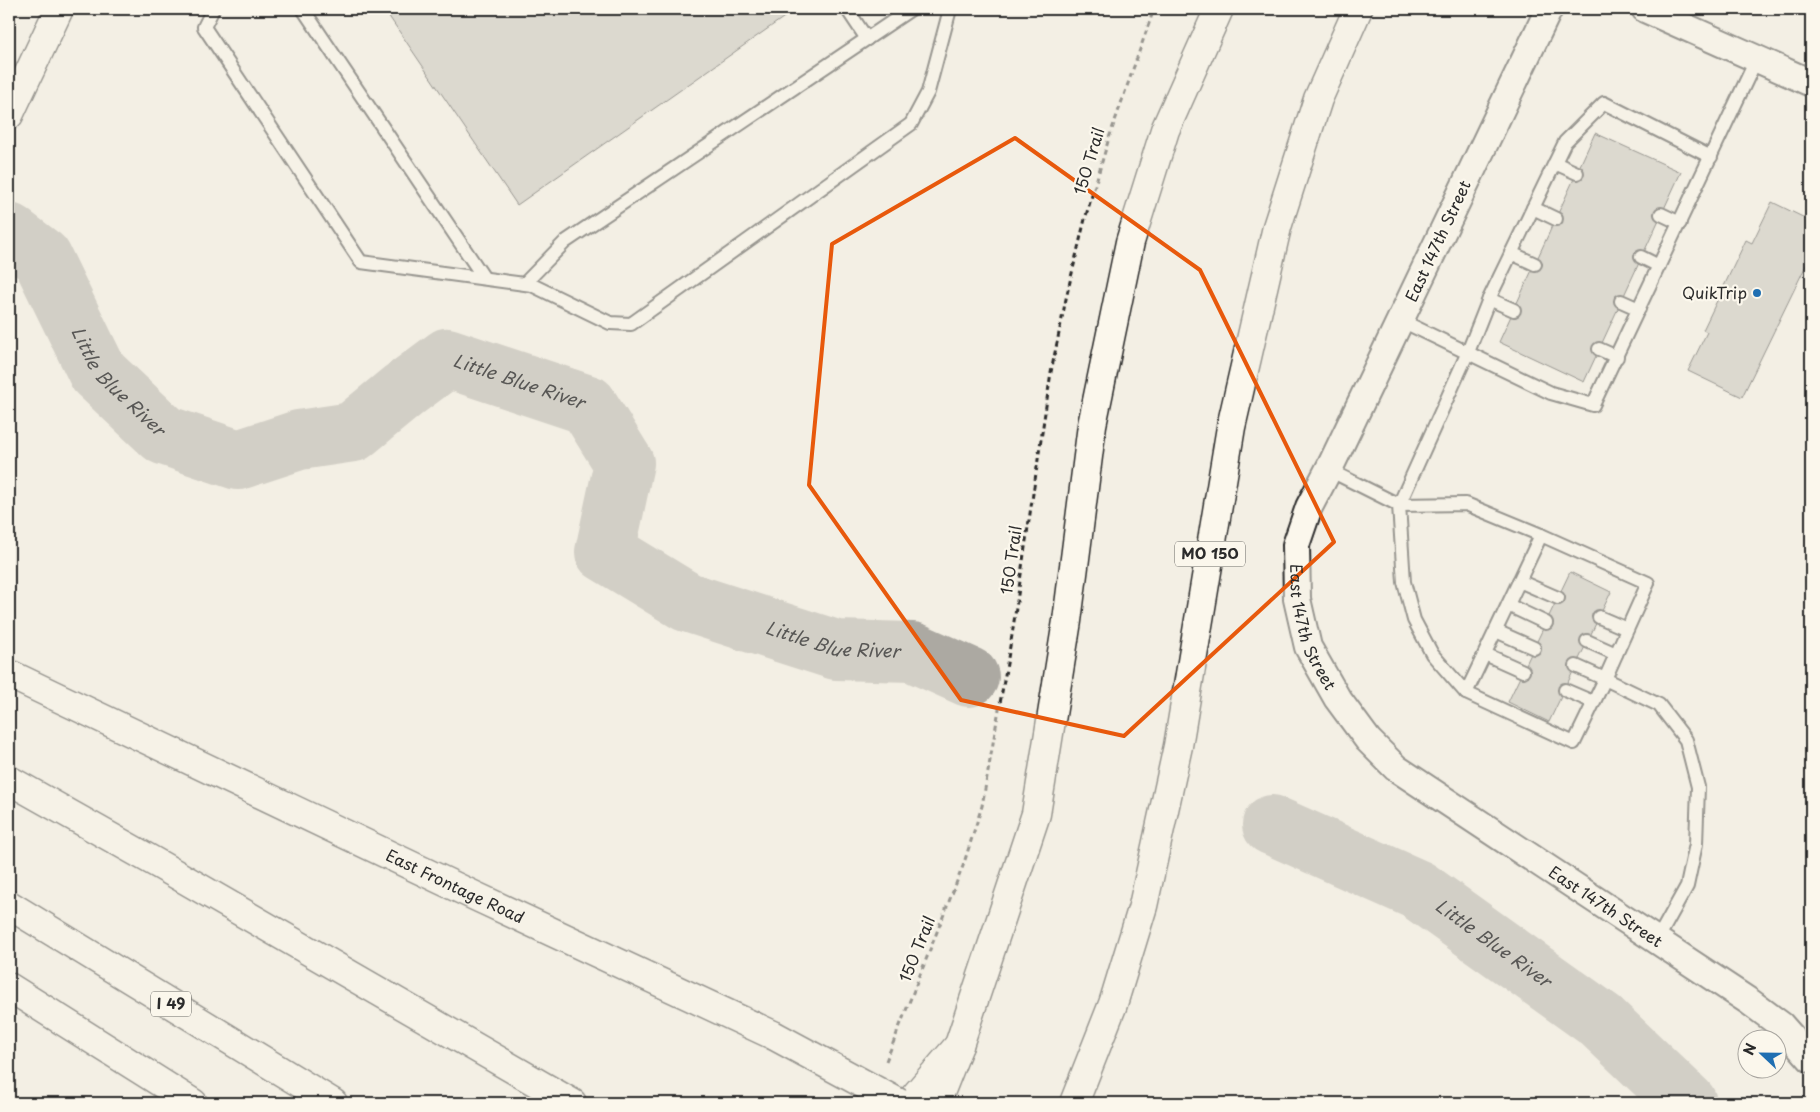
<svg xmlns="http://www.w3.org/2000/svg" width="1820" height="1112" viewBox="0 0 1820 1112" font-family="'Playpen Sans',sans-serif">
<rect width="100%" height="100%" fill="#f3efe4"/>
<filter id="ink" filterUnits="userSpaceOnUse"><feTurbulence type="fractalNoise" baseFrequency=".02" numOctaves="2"/><feDisplacementMap in="SourceGraphic" scale="10" xChannelSelector="R" yChannelSelector="G"/><feConvolveMatrix kernelMatrix="1 2 1 2 8 2 1 2 1" color-interpolation-filters="sRGB"/></filter>
<g filter="url(#ink)">
<g fill="none" stroke-linecap="round" stroke-linejoin="round">
<g stroke="#aca9a2" stroke-width="60">
<path id="s1" d="M9,233L42,258L98,373L164,435L238,460L299,440L353,432L404,390L447,358L588,405L624,463L605,552L687,602L836,650L913,652L969,677"/>
<path id="s2" d="M1272,825L1418,890L1601,1021L1687,1103"/>
</g>
</g>
<g fill="#c0beb6" stroke="#2b2b2b">
<polygon points="384,9 787,9 790,13 517,205"/>
<polygon points="1595,133 1681,172 1584,382 1499,342"/>
<polygon points="1772,202 1811,221 1811,255 1742,397 1688,371 1707,332 1703,330 1746,240 1752,243"/>
<polygon points="1570,572 1611,592 1549,722 1508,702"/>
</g>
<g fill="none" stroke-linecap="round" stroke-linejoin="round">
<defs>
<g id="lane">
<polyline points="213,9 204,27 361,262 532,285 610,323 631,324 911,124 928,92 949,13 947,9"/>
<polyline points="303,9 484,278"/>
<polyline points="847,9 867,39"/>
<polyline points="1555,163 1577,173"/>
<polyline points="1533,208 1556,219"/>
<polyline points="1661,214 1680,223"/>
<polyline points="1511,253 1535,264"/>
<polyline points="1641,257 1659,266"/>
<polyline points="525,283 565,242 911,9"/>
<polyline points="1489,299 1514,310"/>
<polyline points="1621,301 1639,309"/>
<polyline points="1400,320 1551,393 1593,405 1757,58"/>
<polyline points="1599,349 1617,357"/>
<polyline points="1329,470 1399,505 1466,504 1541,535 1648,583 1605,679 1659,705 1686,740 1698,787 1696,844 1687,886 1657,940"/>
<polyline points="1519,581 1558,598"/>
<polyline points="1508,605 1546,623"/>
<polyline points="1599,617 1627,629"/>
<polyline points="1496,631 1534,648"/>
<polyline points="1587,641 1616,654"/>
<polyline points="1485,654 1523,671"/>
<polyline points="1576,666 1605,679 1574,743 1466,693 1432,654 1414,620 1404,582 1399,505 1468,352 1489,299 1565,142 1604,103 1711,157"/>
<polyline points="1565,690 1593,702"/>
<polyline points="1466,693 1541,535"/>
</g>
<g id="street">
<path id="s3" d="M1549,9L1332,463L1309,507L1296,545L1297,599L1308,647L1337,698L1368,740L1396,768L1750,1002L1781,1025L1811,1059"/>
<polyline points="1645,9 1811,83"/>
</g>
<g id="secondary">
<polyline points="9,115 59,9"/>
<path id="s4" d="M9,674L475,896L773,1035"/>
</g>
<g id="primary">
<polyline points="936,1103 959,1045 1036,814 1067,621 1092,425 1130,242 1165,130 1219,9"/>
<polyline points="1074,1103 1113,1004 1143,906 1178,746 1231,427 1277,227 1318,99 1358,9"/>
</g>
<g id="highway">
<polyline points="9,780 160,865 572,1103"/>
<polyline points="9,905 333,1103"/>
<polyline points="9,987 193,1103"/>
<polyline points="909,1103 959,1045"/>
</g>
</defs>
<use href="#lane" stroke="#2b2b2b" stroke-width="16"/>
<use href="#street" stroke="#2b2b2b" stroke-width="30"/>
<use href="#secondary" stroke="#2b2b2b" stroke-width="31"/>
<use href="#primary" stroke="#2b2b2b" stroke-width="31"/>
<use href="#highway" stroke="#2b2b2b" stroke-width="31"/>
<polyline stroke="#2b2b2b" stroke-width="3" stroke-dasharray="5 4" stroke-linecap="butt" points="886,1061 963,866 982,806 1012,635 1051,372 1067,294 1085,219 1109,138 1154,9"/>
<use href="#lane" stroke="#fbf7ec" stroke-width="12"/>
<use href="#street" stroke="#fbf7ec" stroke-width="26"/>
<use href="#secondary" stroke="#fbf7ec" stroke-width="28"/>
<use href="#primary" stroke="#fbf7ec" stroke-width="28"/>
<use href="#highway" stroke="#fbf7ec" stroke-width="28"/>
<defs>
<polyline id="secondary-bridge" points="773,1035 899,1103"/>
</defs>
<use href="#secondary-bridge" stroke="#2b2b2b" stroke-width="31" stroke-linecap="butt"/>
<use href="#secondary-bridge" stroke="#fbf7ec" stroke-width="28"/>
</g>
</g>
<path d="M0 0H1820V1112H0ZM1015,138L1200,270L1334,542L1124,736L961,700L809,485L832,244Z" fill="#f3efe4" fill-opacity=".55" fill-rule="evenodd"/>
<path fill="none" stroke="#e8590c" stroke-width="4" stroke-linejoin="round" d="M1015,138L1200,270L1334,542L1124,736L961,700L809,485L832,244Z"/>
<circle fill="#1f6fb2" stroke="#fbf7ec" stroke-width="2" cx="1757" cy="293" r="5"/>
<g text-anchor="middle" stroke-width="4.5" stroke-linejoin="round" paint-order="stroke">
<g fill="#fbf7ec" stroke="#696865" stroke-width="1">
<rect x="1175" y="541.5" width="70" height="25" rx="4"/>
<rect x="151" y="991.5" width="40" height="25" rx="4"/>
</g>
<g font-size="15" font-weight="bold" fill="#2b2b2b">
<text x="1210" y="559">MO 150</text>
<text x="171" y="1009">I 49</text>
</g>
<g font-size="16" fill="#2b2b2b" stroke="#fbf7ec">
<text transform="translate(1089 161) rotate(-73)" y="6">150 Trail</text>
<text transform="translate(1438 241) rotate(-65)" y="6">East 147th Street</text>
<text transform="translate(1011 560) rotate(-82)" y="6">150 Trail</text>
<text dy="6" stroke="none"><textPath href="#s3" startOffset="678">East 147th Street</textPath></text>
<text dy="6" stroke="none"><textPath href="#s4" startOffset="494">East Frontage Road</textPath></text>
<text dy="6" stroke="none"><textPath href="#s3" startOffset="1098">East 147th Street</textPath></text>
<text transform="translate(917 949) rotate(-68)" y="6">150 Trail</text>
</g>
<g font-size="16" fill="#2b2b2b" stroke="#fbf7ec" text-anchor="end">
<text x="1747" y="299">QuikTrip</text>
</g>
<g font-size="18" font-style="italic" fill="#585755" stroke="#fbf7ec">
<text dy="6" stroke="none"><textPath href="#s1" startOffset="188">Little Blue River</textPath></text>
<text dy="6" stroke="none"><textPath href="#s1" startOffset="652">Little Blue River</textPath></text>
<text dy="6" stroke="none"><textPath href="#s1" startOffset="1132">Little Blue River</textPath></text>
<text dy="6" stroke="none"><textPath href="#s2" startOffset="252">Little Blue River</textPath></text>
</g>
</g>
<rect width="1820" height="1112" fill="none" stroke="#fbf7ec" stroke-width="30"/>
<rect x="15" y="15" width="1790" height="1082" fill="none" stroke="#2b2b2b" stroke-width="2" filter="url(#ink)"/>
<g transform="translate(1762 1054) rotate(292)"><circle r="24" fill="#fbf7ec" stroke="#a8a59f"/>
<path d="M0-4L9 19L0 12L-9 19Z" fill="#1f6fb2"/>
<text y="-8" font-size="14" font-weight="bold" text-anchor="middle" fill="#2b2b2b">N</text>
</g>
</svg>
